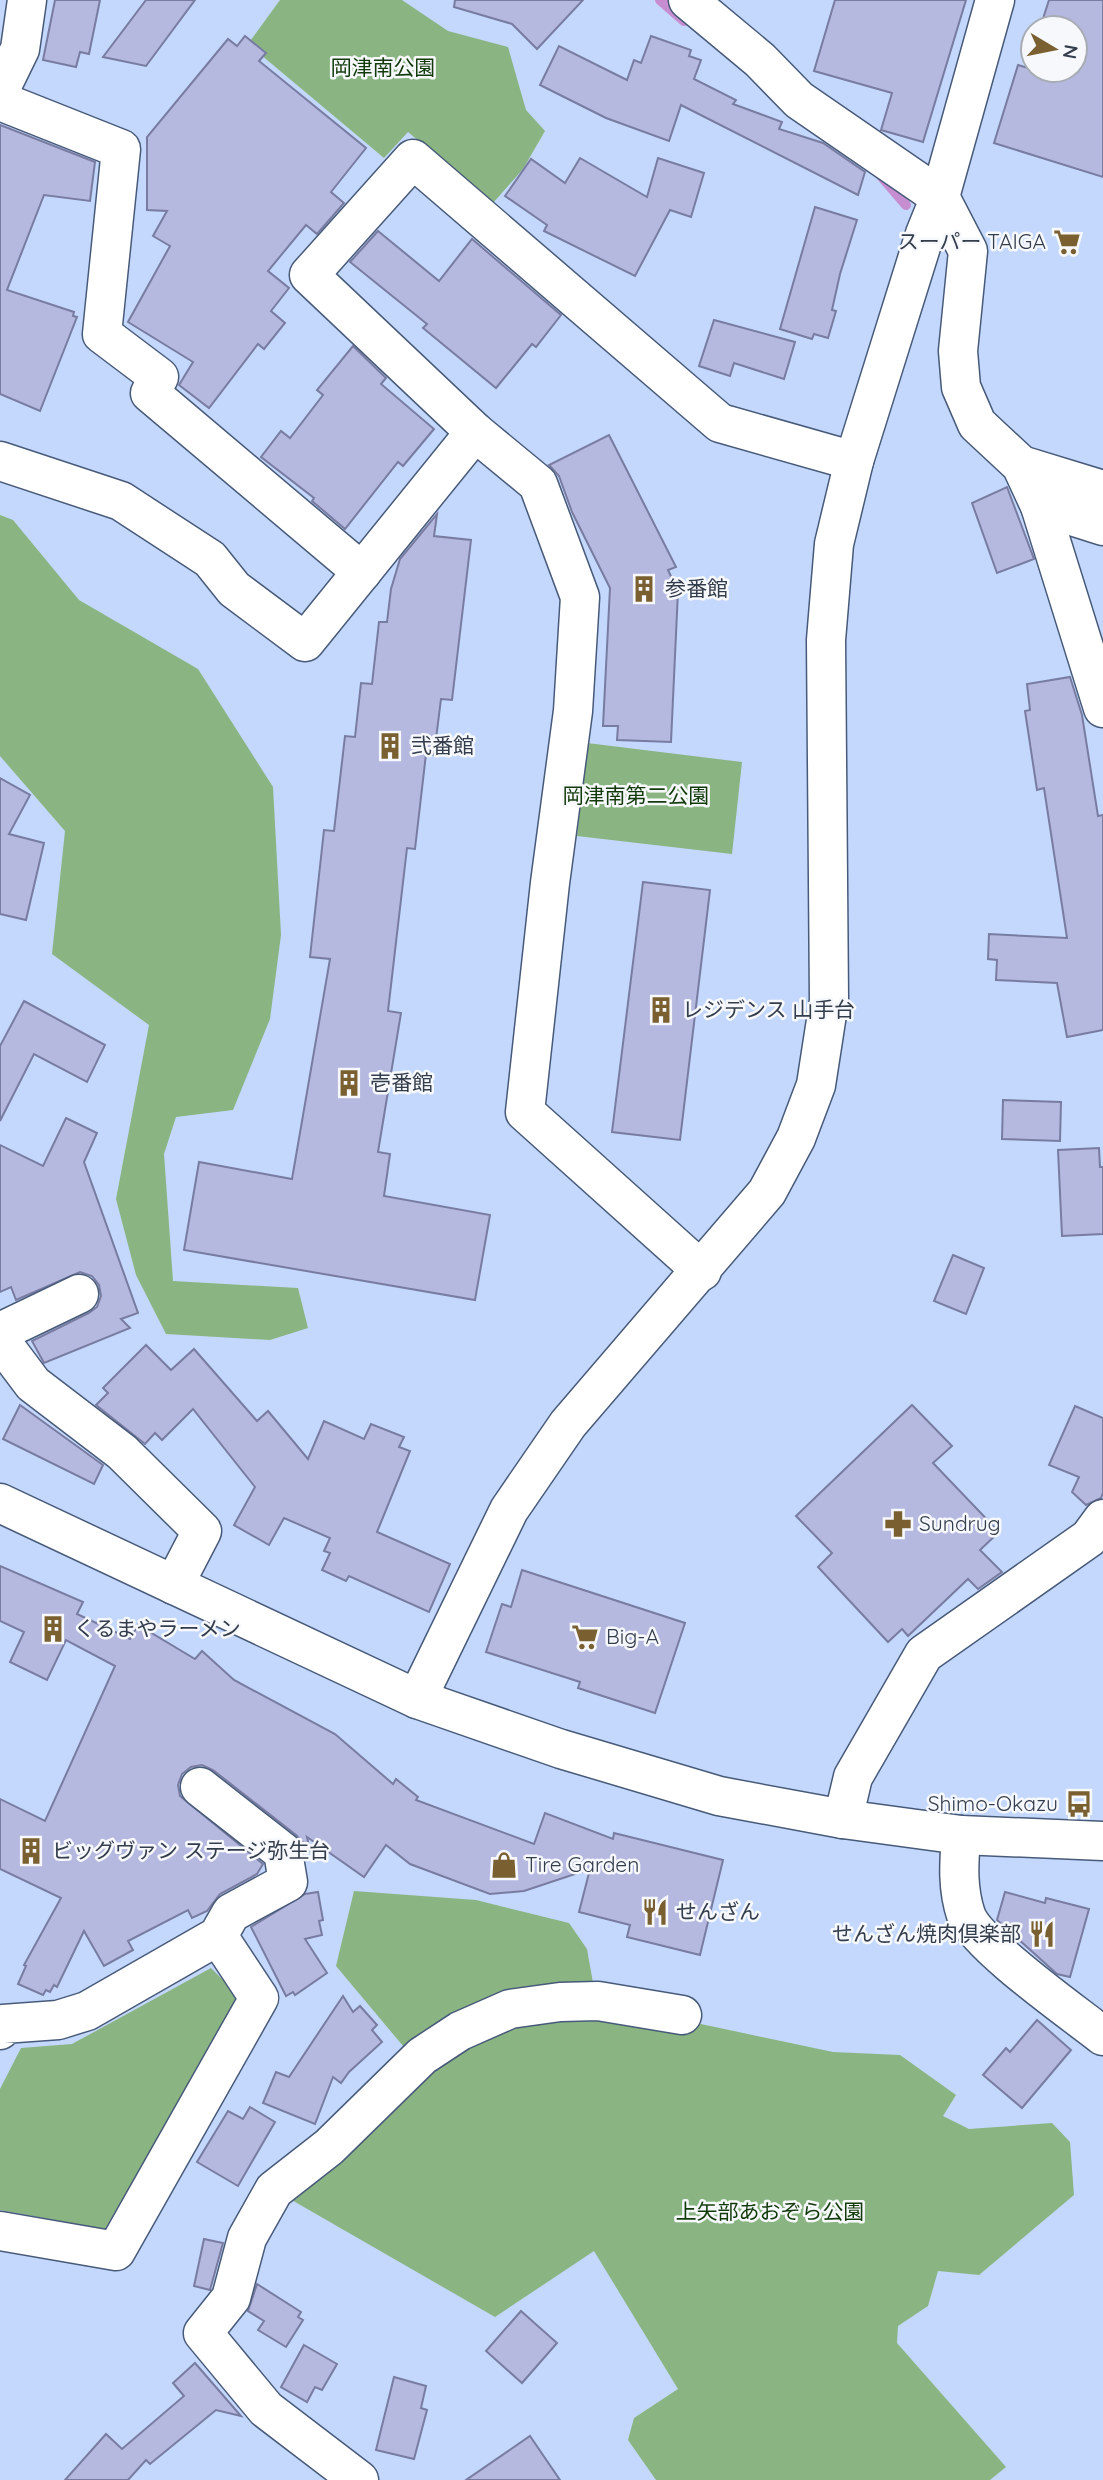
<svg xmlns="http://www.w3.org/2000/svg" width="1103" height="2480" viewBox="0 0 1103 2480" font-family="Quicksand,'Noto Sans JP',sans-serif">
<rect width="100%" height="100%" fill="#c3d8fc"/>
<g fill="#8ab583">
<polygon points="280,0 402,0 448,31 508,47 526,110 545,131 523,169 493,203 408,132 384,158 248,44"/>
<polygon points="0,515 13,520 79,600 198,669 273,787 281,935 270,1019 233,1110 176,1117 164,1154 173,1281 298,1288 308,1328 270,1340 166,1334 136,1275 116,1199 149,1025 52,954 65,831 0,756"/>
<polygon points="587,743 742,762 732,854 577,836"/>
<polygon points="354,1891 476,1900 569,1923 587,1949 598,2011 696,2023 833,2052 900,2055 956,2095 943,2116 969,2129 1052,2123 1070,2142 1074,2195 979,2275 938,2271 928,2306 898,2326 897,2343 1006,2467 990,2480 656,2480 628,2440 634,2418 678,2389 594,2251 495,2317 283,2195 424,2071 336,1966"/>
<polygon points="211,1968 240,1997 105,2229 0,2210 0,2089 21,2048 72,2044"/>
</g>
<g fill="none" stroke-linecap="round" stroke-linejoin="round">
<g stroke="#c68ed1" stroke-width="10">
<polyline points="660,0 684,21"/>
<polyline points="881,176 906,205"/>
</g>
</g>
<g fill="#b5b8df" stroke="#797ca1" stroke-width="2">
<polygon points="55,0 100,0 89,54 80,52 76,67 43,60"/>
<polygon points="146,0 195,0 146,66 103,57"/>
<polygon points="455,0 583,0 537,49 512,24 454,7"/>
<polygon points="835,0 966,0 923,142 881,130 892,93 814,71"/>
<polygon points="1049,0 1103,0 1103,177 994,143 1018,65 1028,68 1033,52 1033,70 1075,70 1075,28 1040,28"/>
<polygon points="245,36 266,53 259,61 366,148 331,192 344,203 317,234 306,225 268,271 289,288 271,311 285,323 264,349 258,344 209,408 179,385 193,362 128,322 170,246 153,236 167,211 147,210 147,137 228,39 237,46"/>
<polygon points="651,36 691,50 689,56 701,60 694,79 736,100 733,104 782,122 779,129 823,143 865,172 858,195 681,105 669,141 606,118 540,85 559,46 627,80 634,60 641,63"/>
<polygon points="0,125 95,162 90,201 44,195 7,290 74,312 73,316 77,317 40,411 0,394"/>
<polygon points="580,158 647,197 658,158 704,173 691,217 670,210 635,276 544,231 547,225 505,196 531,159 565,183"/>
<polygon points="815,207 857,220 840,274 832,310 836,311 828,338 814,334 812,339 780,329"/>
<polygon points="378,231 439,281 472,239 561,315 536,347 532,344 496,388 423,328 427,324 350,262"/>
<polygon points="714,320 795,342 784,379 734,363 730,376 699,366"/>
<polygon points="353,346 386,378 381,384 434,429 403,466 398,462 345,529 312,501 314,498 261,457 281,431 290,438 323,395 317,390"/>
<polygon points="609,435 676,567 668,570 678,591 671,742 617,740 618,726 603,726 610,588 572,512 559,476 549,465"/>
<polygon points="1007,487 1034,559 997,573 972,503"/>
<polygon points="437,514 434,536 471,540 452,700 441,699 434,755 426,754 415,849 407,848 388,1011 401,1013 378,1152 390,1154 384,1196 490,1215 475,1300 184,1250 199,1162 292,1179 330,959 310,957 324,830 334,831 345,736 355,737 361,683 372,684 379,622 387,622 391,589 400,559"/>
<polygon points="1070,677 1082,715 1098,816 1103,815 1103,1030 1067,1037 1057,983 996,980 997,960 988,959 989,934 1067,938 1044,788 1037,790 1025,711 1030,710 1027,684"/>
<polygon points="0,778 30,795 9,834 44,843 26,920 0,914"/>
<polygon points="643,882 710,890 680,1140 612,1132"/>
<polygon points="24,1001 105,1045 87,1082 34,1054 0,1121 0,1046"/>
<polygon points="1003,1100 1061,1102 1060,1141 1002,1139"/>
<polygon points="66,1118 97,1133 84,1162 138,1313 121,1319 130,1328 44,1363 32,1341 89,1313 97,1307 101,1296 99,1285 92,1276 80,1272 16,1300 11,1287 0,1292 0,1145 43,1166"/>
<polygon points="1099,1148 1100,1167 1103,1167 1103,1234 1062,1236 1058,1150"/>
<polygon points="953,1255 984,1268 966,1314 934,1301"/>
<polygon points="146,1345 171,1370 194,1349 257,1421 268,1411 308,1459 324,1421 364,1439 371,1424 404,1437 399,1447 410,1451 377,1532 450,1564 429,1612 349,1576 346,1581 322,1570 330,1553 324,1551 330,1538 284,1518 269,1545 234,1525 255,1487 193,1409 162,1440 155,1433 145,1444 96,1405 108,1393 103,1388"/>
<polygon points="20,1405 103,1465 94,1484 3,1439"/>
<polygon points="912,1405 952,1446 933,1463 999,1532 980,1550 1002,1572 978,1589 968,1579 908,1636 902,1629 888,1642 818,1567 832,1553 796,1516"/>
<polygon points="1075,1406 1103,1418 1103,1493 1101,1498 1086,1505 1072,1492 1079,1477 1049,1465"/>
<polygon points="0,1566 83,1602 77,1614 130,1639 138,1625 195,1659 202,1651 234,1680 335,1734 393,1784 396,1779 418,1797 416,1800 534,1844 545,1813 613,1839 614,1833 723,1860 700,1955 627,1937 630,1925 579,1912 590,1869 524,1891 490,1894 410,1864 386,1845 364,1877 307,1837 310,1850 296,1835 213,1770 202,1765 191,1767 182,1774 178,1785 180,1796 263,1864 257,1874 220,1894 207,1911 192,1918 188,1910 128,1941 133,1950 104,1966 84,1931 57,1987 54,1985 50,1992 46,1990 43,1995 18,1984 26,1966 24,1965 61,1898 0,1869 0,1799 45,1821 115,1666 66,1640 47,1680 10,1662 24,1632 0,1621"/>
<polygon points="522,1570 685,1623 655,1713 578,1688 580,1682 486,1652 502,1604 511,1607"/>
<polygon points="318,1892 323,1920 319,1921 322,1935 305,1939 327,1973 295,1995 293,1992 286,1996 251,1927 305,1894"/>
<polygon points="1005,1892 1045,1903 1046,1898 1089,1909 1070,1977 1057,1974 997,1920"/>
<polygon points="343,1996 353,2012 360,2006 377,2025 372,2030 382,2042 349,2072 341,2083 333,2077 315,2124 263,2103 276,2072 289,2077"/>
<polygon points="1037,2020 1071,2050 1022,2108 983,2075 1006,2048 1010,2052"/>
<polygon points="250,2107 275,2122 238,2186 197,2162 228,2111 243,2119"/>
<polygon points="204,2239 223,2243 210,2290 194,2286"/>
<polygon points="257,2284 301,2312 298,2317 303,2320 286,2347 258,2330 264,2321 248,2311"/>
<polygon points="521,2311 557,2343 522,2383 486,2351"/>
<polygon points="304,2345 337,2364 322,2390 315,2387 307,2402 281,2387"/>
<polygon points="195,2363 241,2416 216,2410 150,2464 146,2460 128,2480 65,2480 106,2434 122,2449 184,2396 173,2383"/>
<polygon points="394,2377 426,2386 421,2408 427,2410 414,2459 376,2450"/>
<polygon points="530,2436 560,2480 466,2480"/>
</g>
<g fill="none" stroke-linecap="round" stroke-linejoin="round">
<defs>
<g id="minor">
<polyline points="688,0 760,60 799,100 940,197 968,251 958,351 961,387 977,424 1021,465 1040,506 1103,708"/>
<polyline points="0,90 20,49 27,0"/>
<polyline points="0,101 121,149 102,334 159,377 150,393 362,572"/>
<polyline points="475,432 309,275 413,159 720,423 854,461"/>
<polyline points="0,461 121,501 210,559 234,589 305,642 475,432 538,484 580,597 573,711 550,883 525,1112 702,1271"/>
<polyline points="1021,465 1103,490"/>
<polyline points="1040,506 1103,526"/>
<polyline points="0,1332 79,1294"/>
<polyline points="0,1340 33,1384 122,1452 202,1531 174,1585"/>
<polyline points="0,1503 417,1699 561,1749 719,1796 843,1819 961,1835 1103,1841"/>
<polyline points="417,1699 509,1510 568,1424 767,1192 796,1138 816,1085 829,1001 826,640 834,544 854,461 925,234 940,197 995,0"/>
<polyline points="843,1819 853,1777 924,1654 1089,1538 1103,1519"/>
<path d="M961,1835C959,1863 957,1888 966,1915C977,1945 1074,2013 1103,2036"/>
<polyline points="0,2030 3,2024 58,2020 87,2011 218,1936 231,1913 288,1882 283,1852 200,1787"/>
<polyline points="0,2231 116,2251 259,1998 218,1936"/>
<polyline points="359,2480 266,2409 203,2333 231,2298 247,2238 274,2190 329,2147 422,2056 460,2031 510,2009 560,2002 598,2001 682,2015"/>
</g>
</defs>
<use href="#minor" stroke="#485a79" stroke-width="41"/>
<use href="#minor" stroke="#fff" stroke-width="38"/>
</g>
<defs>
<symbol id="supermarket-bare" viewBox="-9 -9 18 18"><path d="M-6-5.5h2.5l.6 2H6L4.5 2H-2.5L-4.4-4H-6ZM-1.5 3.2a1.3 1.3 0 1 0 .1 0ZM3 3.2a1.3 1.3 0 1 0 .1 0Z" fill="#7a6031" stroke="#f6f8fc" stroke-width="2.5" paint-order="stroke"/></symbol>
<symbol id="building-bare" viewBox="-9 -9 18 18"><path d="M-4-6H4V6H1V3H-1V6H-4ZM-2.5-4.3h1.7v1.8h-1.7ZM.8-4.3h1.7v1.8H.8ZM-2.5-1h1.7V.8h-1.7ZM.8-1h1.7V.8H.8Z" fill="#7a6031" stroke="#f6f8fc" stroke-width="2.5" paint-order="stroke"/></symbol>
<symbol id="pharmacy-bare" viewBox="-9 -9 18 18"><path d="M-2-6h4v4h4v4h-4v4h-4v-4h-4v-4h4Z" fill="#7a6031" stroke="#f6f8fc" stroke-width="2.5" paint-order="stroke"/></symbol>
<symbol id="bus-bare" viewBox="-9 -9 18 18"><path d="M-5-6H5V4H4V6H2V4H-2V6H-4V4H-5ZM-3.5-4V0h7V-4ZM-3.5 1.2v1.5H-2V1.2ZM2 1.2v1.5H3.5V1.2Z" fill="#7a6031" stroke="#f6f8fc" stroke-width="2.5" paint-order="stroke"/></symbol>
<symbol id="shop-bare" viewBox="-9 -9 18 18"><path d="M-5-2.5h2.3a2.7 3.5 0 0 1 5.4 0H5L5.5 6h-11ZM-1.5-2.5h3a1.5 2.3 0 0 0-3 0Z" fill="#7a6031" stroke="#f6f8fc" stroke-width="2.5" paint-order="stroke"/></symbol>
<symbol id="restaurant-bare" viewBox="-9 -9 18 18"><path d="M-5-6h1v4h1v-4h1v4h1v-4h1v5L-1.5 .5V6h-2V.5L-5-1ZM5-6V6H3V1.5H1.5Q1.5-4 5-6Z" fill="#7a6031" stroke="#f6f8fc" stroke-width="2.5" paint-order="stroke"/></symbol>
</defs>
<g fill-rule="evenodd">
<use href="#supermarket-bare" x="1048" y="223" width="38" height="38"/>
<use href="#building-bare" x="625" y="570" width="38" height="38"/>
<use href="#building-bare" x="371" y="727" width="38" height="38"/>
<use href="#building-bare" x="642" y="991" width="38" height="38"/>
<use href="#building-bare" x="330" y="1064" width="38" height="38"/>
<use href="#pharmacy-bare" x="879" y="1505" width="38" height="38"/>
<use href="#building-bare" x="34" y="1610" width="38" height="38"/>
<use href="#supermarket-bare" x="566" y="1618" width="38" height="38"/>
<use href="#bus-bare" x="1060" y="1785" width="38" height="38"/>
<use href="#building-bare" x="12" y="1832" width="38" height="38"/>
<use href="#shop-bare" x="485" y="1846" width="38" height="38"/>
<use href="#restaurant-bare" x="636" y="1893" width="38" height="38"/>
<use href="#restaurant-bare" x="1023" y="1915" width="38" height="38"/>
</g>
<g text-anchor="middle" stroke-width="5" stroke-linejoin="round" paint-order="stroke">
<g font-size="21" fill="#123a0b" stroke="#f6f8fc">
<text x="383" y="75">岡津南公園</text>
<text x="636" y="803">岡津南第二公園</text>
<text x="770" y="2219">上矢部あおぞら公園</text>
</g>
<g font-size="21" fill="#343d4b" stroke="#f6f8fc" text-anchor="start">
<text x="1046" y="249" text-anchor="end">スーパー TAIGA</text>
<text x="665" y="596">参番館</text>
<text x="411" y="753">弐番館</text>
<text x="682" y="1017">レジデンス 山手台</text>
<text x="370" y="1090">壱番館</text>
<text x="919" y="1531">Sundrug</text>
<text x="74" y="1636">くるまやラーメン</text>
<text x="606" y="1644">Big-A</text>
<text x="1058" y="1811" text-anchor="end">Shimo-Okazu</text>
<text x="52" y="1858">ビッグヴァン ステージ弥生台</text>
<text x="525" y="1872">Tire Garden</text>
<text x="676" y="1919">せんざん</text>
<text x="1021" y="1941" text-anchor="end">せんざん焼肉倶楽部</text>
</g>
</g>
<g transform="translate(1054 49) rotate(100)"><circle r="33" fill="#f6f8fc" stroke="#a8adb5" stroke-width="2"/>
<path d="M0-5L12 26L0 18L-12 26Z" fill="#7a6031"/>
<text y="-10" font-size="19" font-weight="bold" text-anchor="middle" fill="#343d4b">N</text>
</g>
</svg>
